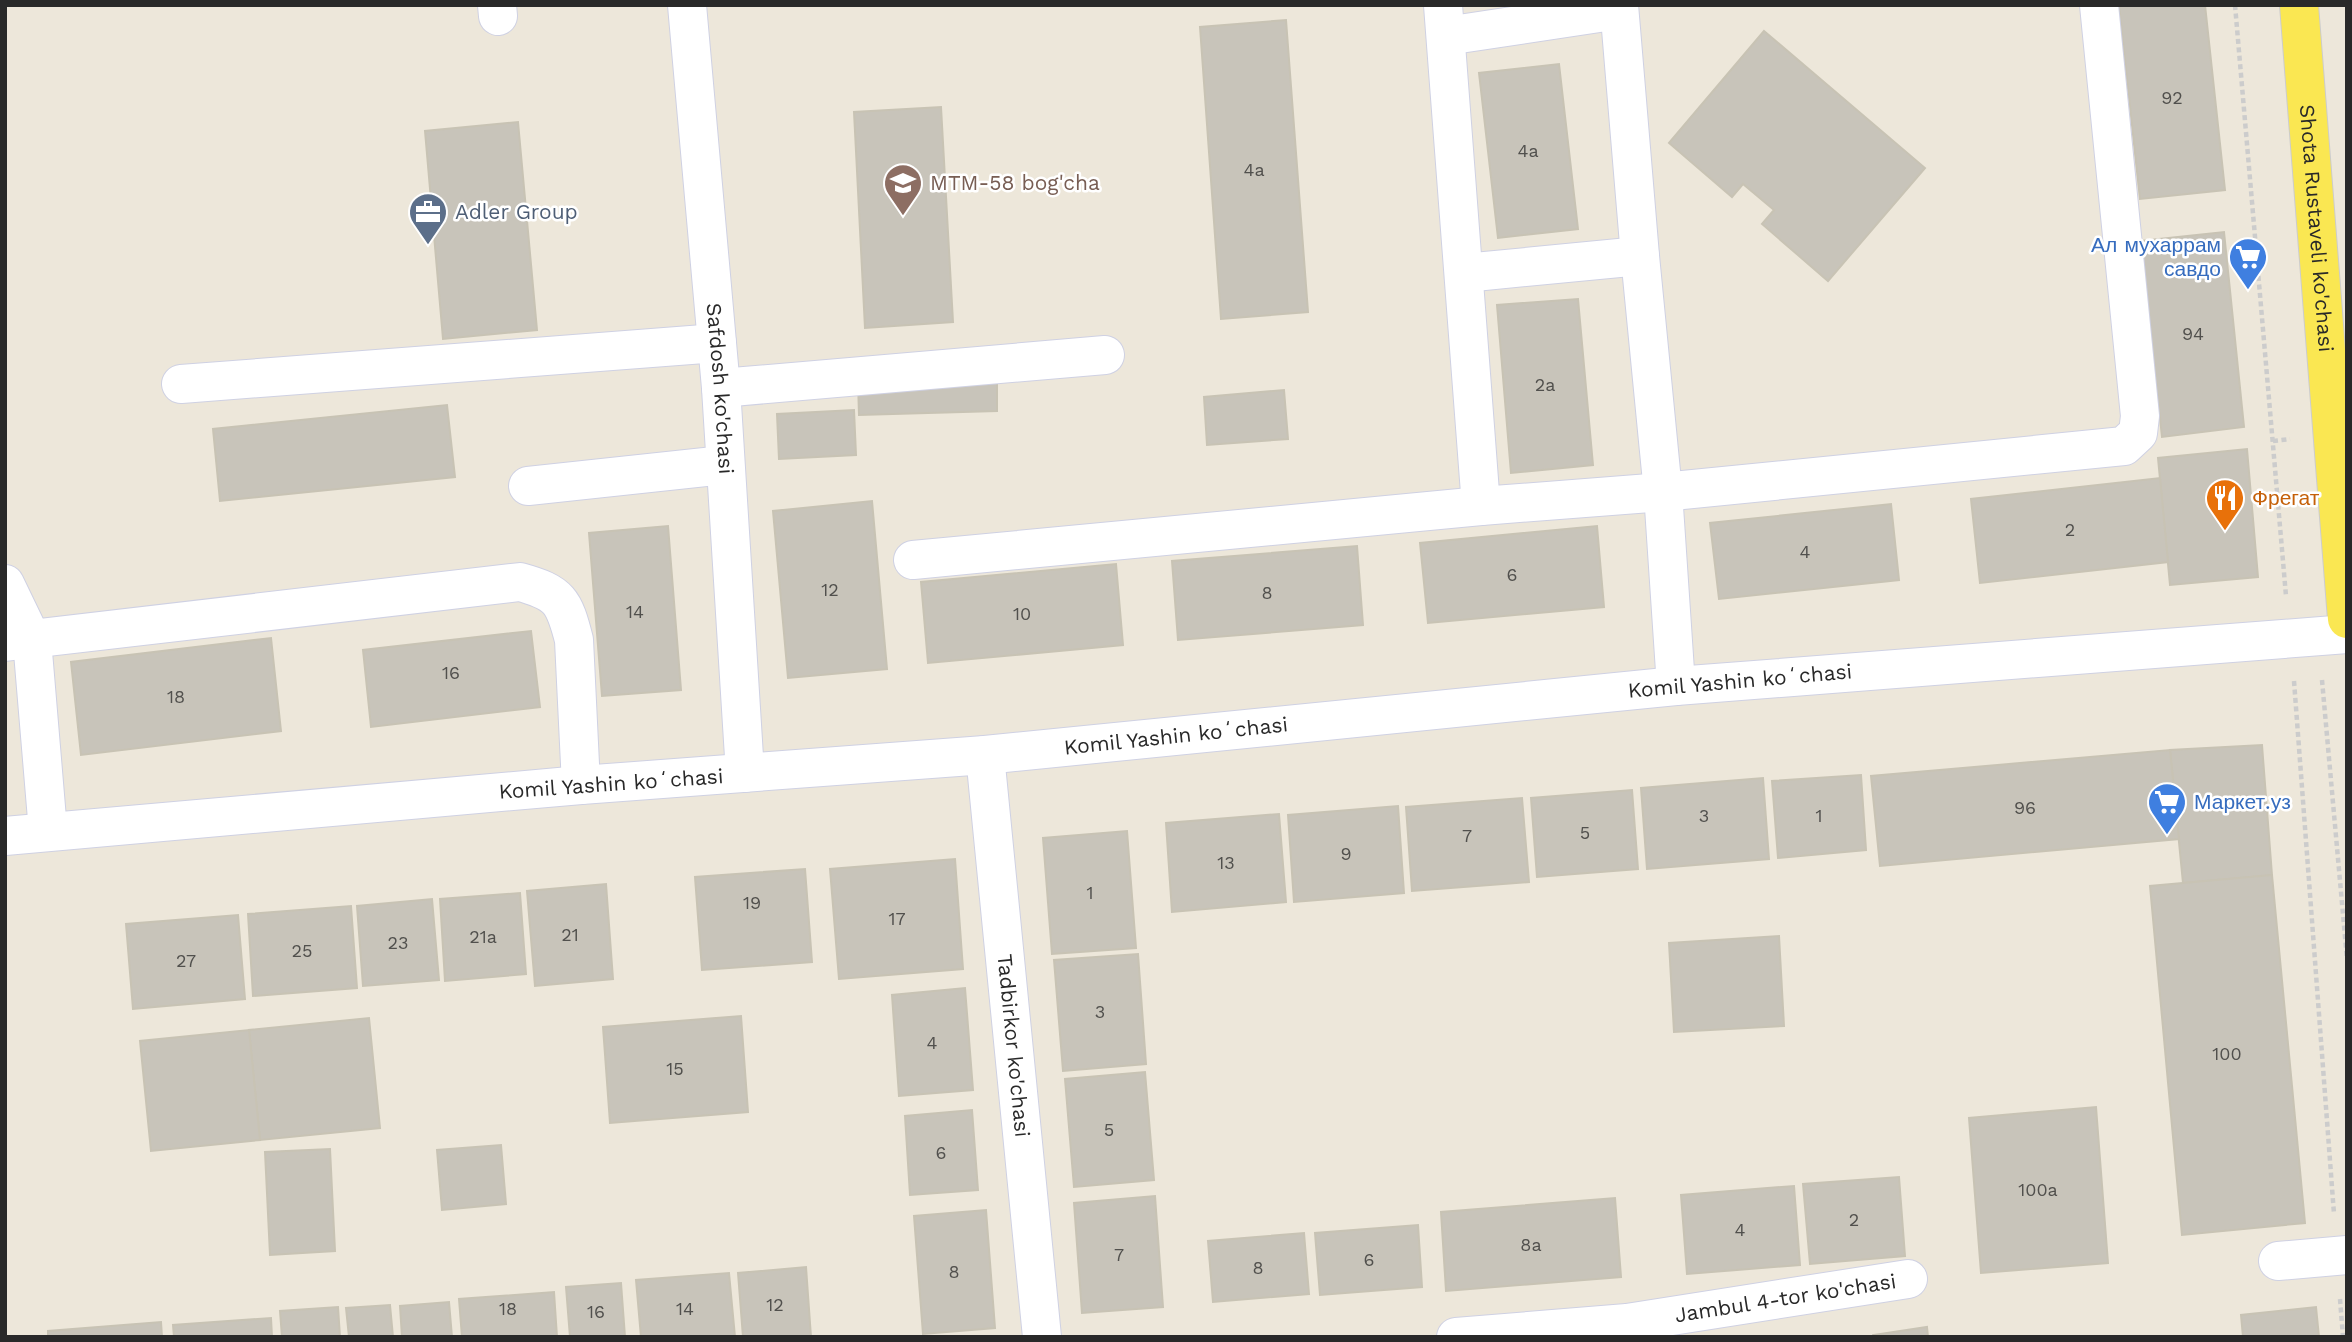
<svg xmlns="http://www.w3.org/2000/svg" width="2352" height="1342" viewBox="0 0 2352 1342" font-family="'Work Sans',sans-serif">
<rect width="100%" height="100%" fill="#ede7da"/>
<g fill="#c8c4ba" stroke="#c8c3b4" stroke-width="2">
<polygon points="2119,5 2205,5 2225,190 2140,199"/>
<polygon points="1286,20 1308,312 1221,319 1200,27"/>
<polygon points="1764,31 1925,168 1828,281 1762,224 1774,210 1743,184 1732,197 1669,143"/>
<polygon points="1559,64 1578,229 1498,238 1479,73"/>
<polygon points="941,107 953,322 865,328 854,112"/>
<polygon points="518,122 537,330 443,339 425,131"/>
<polygon points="2224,232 2244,427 2162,437 2141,241"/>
<polygon points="1578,299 1593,465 1511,473 1497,305"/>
<polygon points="997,378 997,411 859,415 858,382"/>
<polygon points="1284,390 1288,439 1207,445 1204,397"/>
<polygon points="447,405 455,477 220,501 213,429"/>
<polygon points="854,410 856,455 779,459 777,414"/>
<polygon points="2247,449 2258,577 2170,585 2158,458"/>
<polygon points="2160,478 2168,562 1980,583 1971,499"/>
<polygon points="872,501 887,669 788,678 773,511"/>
<polygon points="1891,504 1899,580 1719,599 1710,523"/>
<polygon points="668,526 681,690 602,696 589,533"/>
<polygon points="1597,526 1604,607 1428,623 1420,543"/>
<polygon points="1357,546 1363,625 1178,640 1172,561"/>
<polygon points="1116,564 1123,645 928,663 921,582"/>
<polygon points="531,631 540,707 371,727 363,650"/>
<polygon points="271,638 281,731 81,755 71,662"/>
<polygon points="2262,745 2272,875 2183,883 2170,750"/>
<polygon points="2170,750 2179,839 1880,866 1871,776"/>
<polygon points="1861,775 1866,850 1778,858 1772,781"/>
<polygon points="1763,778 1769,859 1647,869 1641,788"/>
<polygon points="1632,790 1638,869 1537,877 1531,798"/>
<polygon points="1522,798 1529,882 1412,891 1406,807"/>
<polygon points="1398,806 1404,893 1294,902 1288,815"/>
<polygon points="1279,814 1286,902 1172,912 1166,823"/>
<polygon points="1127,831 1136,948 1052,954 1043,838"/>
<polygon points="955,859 963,969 839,979 830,869"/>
<polygon points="805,869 812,962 702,970 695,877"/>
<polygon points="2272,875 2305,1223 2182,1235 2150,886"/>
<polygon points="606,884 613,979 535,986 527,891"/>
<polygon points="520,893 526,974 445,981 440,899"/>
<polygon points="432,899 439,980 363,986 357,906"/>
<polygon points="351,906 357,988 253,996 248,914"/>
<polygon points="238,915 245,999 133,1009 126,924"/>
<polygon points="1779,936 1784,1026 1674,1032 1669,943"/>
<polygon points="1138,954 1146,1064 1063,1071 1054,960"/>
<polygon points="965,988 973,1090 899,1096 892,995"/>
<polygon points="741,1016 748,1112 610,1123 603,1027"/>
<polygon points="369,1018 380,1128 260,1140 249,1030"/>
<polygon points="249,1030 260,1140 151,1151 140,1041"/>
<polygon points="1145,1072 1154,1180 1074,1187 1065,1079"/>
<polygon points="2096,1107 2108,1263 1981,1273 1969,1118"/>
<polygon points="972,1110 978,1190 910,1195 905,1116"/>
<polygon points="501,1145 506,1204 442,1210 437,1150"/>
<polygon points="330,1149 335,1251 270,1255 265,1152"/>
<polygon points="1899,1177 1905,1256 1810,1264 1803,1184"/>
<polygon points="1794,1186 1800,1265 1687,1274 1681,1195"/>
<polygon points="1155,1196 1163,1307 1082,1313 1074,1203"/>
<polygon points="1615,1198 1621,1277 1446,1291 1441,1212"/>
<polygon points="986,1210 995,1328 923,1334 914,1216"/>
<polygon points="1418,1225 1422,1287 1320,1295 1315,1233"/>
<polygon points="1304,1233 1309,1294 1213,1302 1208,1241"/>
<polygon points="806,1267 811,1337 743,1337 738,1273"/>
<polygon points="729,1273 735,1337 641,1337 636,1280"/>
<polygon points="621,1283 625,1337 570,1337 566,1287"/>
<polygon points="554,1292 557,1337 462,1337 459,1299"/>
<polygon points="449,1302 452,1337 402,1337 400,1306"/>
<polygon points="390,1305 393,1337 349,1337 346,1308"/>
<polygon points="338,1307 340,1337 282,1337 280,1311"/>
<polygon points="2316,1307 2319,1337 2243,1337 2241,1315"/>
<polygon points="271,1318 272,1337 174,1337 173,1325"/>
<polygon points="161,1322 162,1337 48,1337 48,1331"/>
<polygon points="1927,1327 1928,1337 1873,1337 1873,1335"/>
</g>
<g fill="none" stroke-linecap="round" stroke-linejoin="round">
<defs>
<g id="minor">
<polyline points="497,5 498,16"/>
<path id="s1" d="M687,5L721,388L745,773"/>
<polyline points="1443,5 1481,506"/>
<polyline points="1619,5 1640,256 1663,492 1676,686"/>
<polyline points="1446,36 1619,10"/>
<polyline points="1464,273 1640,256"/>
<polyline points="181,384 717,343"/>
<polyline points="721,388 1105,355"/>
<polyline points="528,486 724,465"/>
<polyline points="913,560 1481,506 1663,492 2124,446 2138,433 2140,416 2099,5"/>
<polyline points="5,584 32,640 48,831"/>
<path d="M5,642L520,582C560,593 564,601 574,640L581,785"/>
<path id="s2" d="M985,755L1042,1337"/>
<polyline points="5,836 581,785 985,755 1676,686 2347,634"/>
<polyline points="2278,1261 2347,1255"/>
<path id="s3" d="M1456,1337L1627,1323L1908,1279"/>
</g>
<g id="major">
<path id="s4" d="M2299,5L2347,619"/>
</g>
</defs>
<use href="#minor" stroke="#cfd1e3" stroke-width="40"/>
<use href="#major" stroke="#ccc" stroke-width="40"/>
<g stroke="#ccc" stroke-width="4.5" stroke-dasharray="5 3.5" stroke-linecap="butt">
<polyline points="2235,5 2286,596"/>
<polyline points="2273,441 2290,439"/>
<polyline points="2322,680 2347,959"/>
<polyline points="2294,681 2334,1214"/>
<polyline points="2340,1299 2343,1337"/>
</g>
<use href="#minor" stroke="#fff" stroke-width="38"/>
<use href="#major" stroke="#fae752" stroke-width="38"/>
</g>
<defs>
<symbol id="school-pin" viewBox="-11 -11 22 30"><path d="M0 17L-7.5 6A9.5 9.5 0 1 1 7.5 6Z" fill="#8d6e63" stroke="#fff"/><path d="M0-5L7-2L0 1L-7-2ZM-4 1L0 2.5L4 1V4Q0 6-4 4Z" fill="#fff"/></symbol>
<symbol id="office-pin" viewBox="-11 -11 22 30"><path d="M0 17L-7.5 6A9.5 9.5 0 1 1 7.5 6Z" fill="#5c6f8a" stroke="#fff"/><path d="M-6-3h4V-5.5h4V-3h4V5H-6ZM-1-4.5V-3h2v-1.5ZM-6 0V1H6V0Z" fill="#fff"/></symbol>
<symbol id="supermarket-pin" viewBox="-11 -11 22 30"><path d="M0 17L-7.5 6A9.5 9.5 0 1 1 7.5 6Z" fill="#3f7fe0" stroke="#fff"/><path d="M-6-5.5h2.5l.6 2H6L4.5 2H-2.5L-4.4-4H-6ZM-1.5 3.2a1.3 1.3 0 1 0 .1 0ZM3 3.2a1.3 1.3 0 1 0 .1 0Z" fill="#fff"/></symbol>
<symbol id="restaurant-pin" viewBox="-11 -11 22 30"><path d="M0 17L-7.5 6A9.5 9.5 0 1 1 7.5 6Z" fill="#e8710a" stroke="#fff"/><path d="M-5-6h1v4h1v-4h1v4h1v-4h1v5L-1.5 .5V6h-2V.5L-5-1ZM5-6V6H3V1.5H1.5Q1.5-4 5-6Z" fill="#fff"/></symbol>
</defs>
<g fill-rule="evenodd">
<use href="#school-pin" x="881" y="161" width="44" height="60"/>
<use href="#office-pin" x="406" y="190" width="44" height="60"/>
<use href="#supermarket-pin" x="2226" y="235" width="44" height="60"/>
<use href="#restaurant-pin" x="2203" y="476" width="44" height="60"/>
<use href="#supermarket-pin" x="2145" y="780" width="44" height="60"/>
</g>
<g text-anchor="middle" stroke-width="5" stroke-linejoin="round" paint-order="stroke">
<g font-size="18" fill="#51504d">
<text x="2172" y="104">92</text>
<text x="1528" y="157">4a</text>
<text x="1254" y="176">4a</text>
<text x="2193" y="340">94</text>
<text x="1545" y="391">2a</text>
<text x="2070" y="536">2</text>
<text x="1805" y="558">4</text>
<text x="1512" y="581">6</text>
<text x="830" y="596">12</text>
<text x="1267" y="599">8</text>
<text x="635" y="618">14</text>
<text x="1022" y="620">10</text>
<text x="451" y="679">16</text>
<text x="176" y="703">18</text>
<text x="2025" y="814">96</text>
<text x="1704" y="822">3</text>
<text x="1819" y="822">1</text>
<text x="1585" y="839">5</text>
<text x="1467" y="842">7</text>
<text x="1346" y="860">9</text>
<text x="1226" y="869">13</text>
<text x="1090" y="899">1</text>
<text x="752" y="909">19</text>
<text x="897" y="925">17</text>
<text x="570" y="941">21</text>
<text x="483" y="943">21a</text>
<text x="398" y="949">23</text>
<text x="302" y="957">25</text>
<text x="186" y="967">27</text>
<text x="1100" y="1018">3</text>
<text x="932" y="1049">4</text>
<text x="2227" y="1060">100</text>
<text x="675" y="1075">15</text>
<text x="1109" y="1136">5</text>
<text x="941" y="1159">6</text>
<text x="2038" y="1196">100a</text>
<text x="1854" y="1226">2</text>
<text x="1740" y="1236">4</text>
<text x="1531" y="1251">8a</text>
<text x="1119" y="1261">7</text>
<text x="1369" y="1266">6</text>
<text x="1258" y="1274">8</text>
<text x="954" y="1278">8</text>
<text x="775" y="1311">12</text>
<text x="508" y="1315">18</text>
<text x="685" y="1315">14</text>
<text x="596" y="1318">16</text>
</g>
<g font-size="21" fill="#785e54" stroke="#fff" text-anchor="start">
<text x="930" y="190">MTM-58 bog'cha</text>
</g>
<g font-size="21" fill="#4e5e75" stroke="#fff" text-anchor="start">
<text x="455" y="219">Adler Group</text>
</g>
<g font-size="21" fill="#292929" stroke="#fff">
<text dy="7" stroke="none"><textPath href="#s4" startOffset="224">Shota Rustaveli ko'chasi</textPath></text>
<text dy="7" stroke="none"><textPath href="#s1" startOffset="385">Safdosh ko'chasi</textPath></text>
<text transform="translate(1740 681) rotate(-5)" y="7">Komil Yashin koʻchasi</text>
<text transform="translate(1176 736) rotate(-6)" y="7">Komil Yashin koʻchasi</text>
<text transform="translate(611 784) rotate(-4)" y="7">Komil Yashin koʻchasi</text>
<text dy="7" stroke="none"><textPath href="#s2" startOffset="292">Tadbirkor ko'chasi</textPath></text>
<text dy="7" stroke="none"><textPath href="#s3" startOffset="332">Jambul 4-tor ko'chasi</textPath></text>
</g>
<g font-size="21" fill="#366cbe" stroke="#fff" text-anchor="end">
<text x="2221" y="252">Ал мухаррам<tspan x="2221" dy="24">савдо</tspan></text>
<text x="2194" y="809" text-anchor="start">Маркет.уз</text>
</g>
<g font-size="21" fill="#c56008" stroke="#fff" text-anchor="start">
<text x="2252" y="505">Фрегат</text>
</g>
</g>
<rect width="2352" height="1342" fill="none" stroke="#292929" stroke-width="14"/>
</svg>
